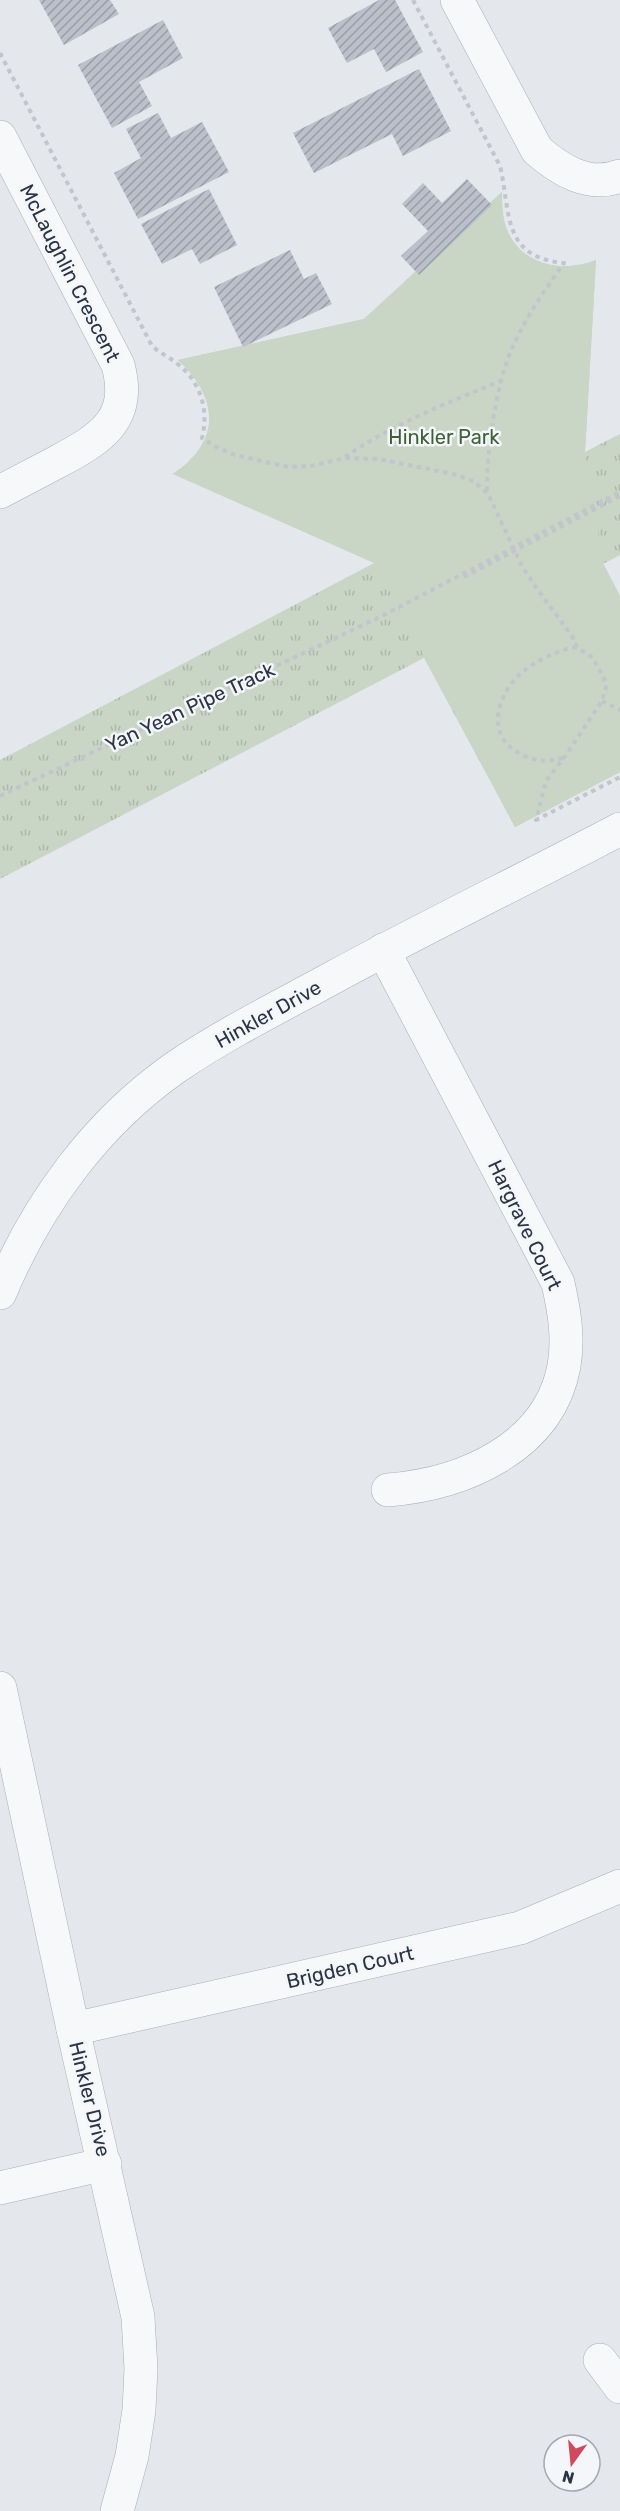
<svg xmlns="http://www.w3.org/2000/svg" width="620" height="2511" viewBox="0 0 620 2511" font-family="Rubik,sans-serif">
<defs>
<pattern id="grass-tufts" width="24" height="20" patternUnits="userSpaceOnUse" patternTransform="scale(1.5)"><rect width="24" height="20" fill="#c9d6c5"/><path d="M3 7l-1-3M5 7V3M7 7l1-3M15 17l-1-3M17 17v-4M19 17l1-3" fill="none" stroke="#adb8ab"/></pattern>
<pattern id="building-hatch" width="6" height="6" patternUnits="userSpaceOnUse" patternTransform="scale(1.5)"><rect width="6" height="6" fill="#bbc0ca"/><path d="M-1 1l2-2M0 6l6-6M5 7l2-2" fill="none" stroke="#989da6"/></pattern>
</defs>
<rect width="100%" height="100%" fill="#e4e7ec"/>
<path fill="url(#grass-tufts)" d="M502,192C502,201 502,211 504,220C514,263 559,275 596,260L585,452L620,434V555L603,564L620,596V772L515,827L424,658L0,879V760L374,563L173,474C222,441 219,398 178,360L364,319Z"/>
<path fill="#c9d6c5" d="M502,192C502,201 502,211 504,220C514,263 559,275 596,260L585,452L603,563L620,596V772L515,827L375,563L173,474C222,441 219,398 178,360L364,319Z"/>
<g fill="url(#building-hatch)">
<polygon points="39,0 110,0 119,14 64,45"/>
<polygon points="379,0 395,0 423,52 386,72 374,49 347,63 328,28"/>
<polygon points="163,20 183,58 139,82 152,106 112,128 78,65"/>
<polygon points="419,69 451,131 403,156 392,134 314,173 293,133"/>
<polygon points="158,113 171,138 202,122 229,172 138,219 114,173 141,158 126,129"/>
<polygon points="467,179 492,205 419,275 401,256 428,231 402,204 423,183 442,203"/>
<polygon points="209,189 237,245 200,264 192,249 162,264 141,224"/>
<polygon points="290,250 304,279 316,273 332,304 243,347 214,287"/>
</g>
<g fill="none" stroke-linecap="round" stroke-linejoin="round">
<defs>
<g id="street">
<path d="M457,0L537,150C560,170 588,188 620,176"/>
<path d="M0,137L118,365C133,420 100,439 57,462C38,472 19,482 0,492"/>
<path d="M383,950L558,1283C564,1310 569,1337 564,1366C549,1448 463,1484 388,1490"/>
<path d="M0,1293C37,1204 96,1123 176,1067C226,1033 281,1006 334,977C428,926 525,879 620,829"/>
<polyline points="0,1688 73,2029 138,2317 141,2369 139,2410 132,2456 117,2511"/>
<polyline points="73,2029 520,1928 620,1886"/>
<polyline points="0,2188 105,2164"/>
<polyline points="600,2360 620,2387"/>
</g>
</defs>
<use href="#street" stroke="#a9aeb7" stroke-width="34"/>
<g stroke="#c2c5cb" stroke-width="4" stroke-dasharray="4.5 4.5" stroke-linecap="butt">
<path d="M413,0L500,166C511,212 501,257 564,263C544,291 524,320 511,351C496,385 486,456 487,493"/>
<path d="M0,53L152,346C161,354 171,358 179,365C201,383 209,411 202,438L216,447L235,455L288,467L311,466L345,458L378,459L419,467L457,475L475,482L488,494L522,566L537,589L572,636L577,647L593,658L604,678L606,688L602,701L564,758L546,781L536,820L620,777"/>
<path d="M345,457C393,424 449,402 503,380"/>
<polyline points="464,577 620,496"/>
<polyline points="602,701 620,710"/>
<path d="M563,758C546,762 535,762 519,753C488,737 495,701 516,678C530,663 557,650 577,647"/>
<polyline points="0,796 380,617 620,492"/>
</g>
<use href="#street" stroke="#f7f8fa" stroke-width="33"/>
</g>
<g text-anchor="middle" stroke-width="5" stroke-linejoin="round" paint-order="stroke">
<g font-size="20" fill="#2b3445" stroke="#f4f6f9">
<text transform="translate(70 273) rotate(63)" y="7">McLaughlin Crescent</text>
<text transform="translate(190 707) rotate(-25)" y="7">Yan Yean Pipe Track</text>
<text transform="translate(268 1014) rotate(-29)" y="7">Hinkler Drive</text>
<text transform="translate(525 1225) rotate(64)" y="7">Hargrave Court</text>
<text transform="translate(350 1967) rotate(-13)" y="7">Brigden Court</text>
<text transform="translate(90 2099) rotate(76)" y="7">Hinkler Drive</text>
</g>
<g font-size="20" fill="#3f6138" stroke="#f4f6f9">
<text x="444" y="444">Hinkler Park</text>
</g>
</g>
<g transform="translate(572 2463) rotate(195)"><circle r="28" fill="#f4f6f9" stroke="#a4a8b1" stroke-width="1.5"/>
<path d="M0-4.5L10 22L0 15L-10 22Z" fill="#d1495b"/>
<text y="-9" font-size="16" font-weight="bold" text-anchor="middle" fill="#2b3445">N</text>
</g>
</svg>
